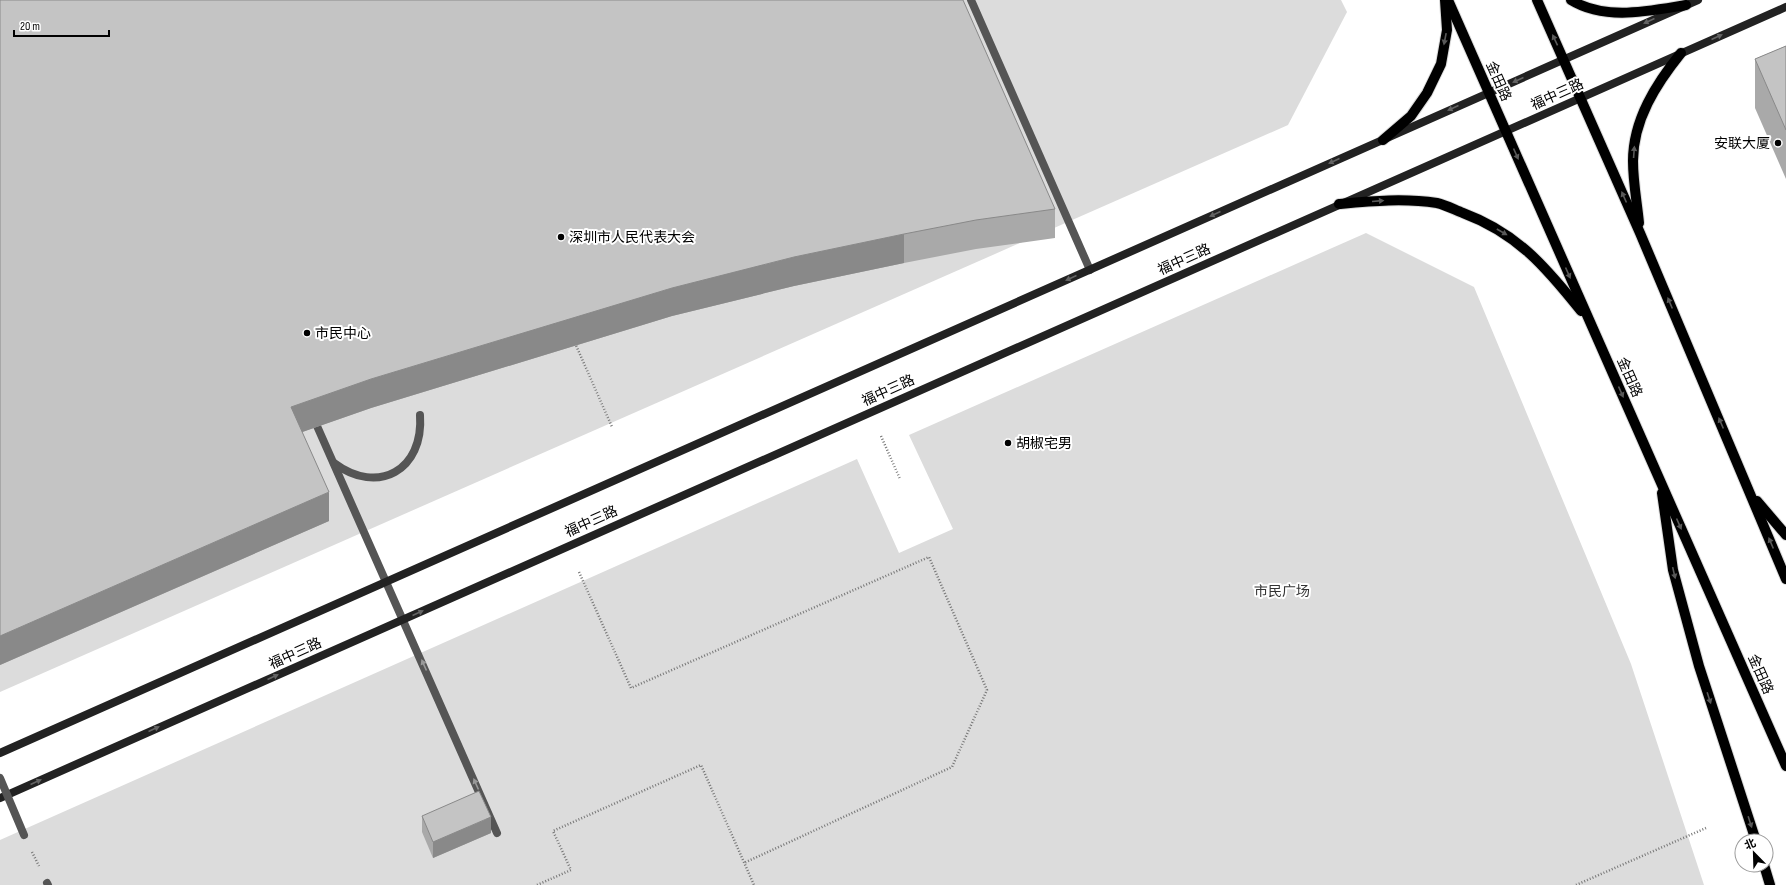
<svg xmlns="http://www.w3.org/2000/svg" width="1786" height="885" viewBox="0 0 1786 885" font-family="'Sofia Sans Condensed','Noto Sans SC',sans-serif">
<rect width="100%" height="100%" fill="#fff"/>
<g fill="#dcdcdc">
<polygon points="0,0 1341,0 1347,12 1288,125 0,692"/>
<polygon points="1366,233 1474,287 1631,664 1704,885 0,885 0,840 857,459 899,553 953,529 909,435"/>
</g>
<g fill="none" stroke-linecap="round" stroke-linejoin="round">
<defs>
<g id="primary">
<polyline points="1448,0 1786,766"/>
<polyline points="1537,0 1640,233 1786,579"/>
<path d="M1571,0C1605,21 1649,11 1686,5"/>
<polyline points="1383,140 1411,116 1427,93 1441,64 1447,30 1445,0"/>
<path d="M1339,204C1372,201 1404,198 1437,203C1446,205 1455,210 1463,213C1517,233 1546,267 1581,311"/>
<path d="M1639,223C1637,202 1633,182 1633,161C1633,120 1656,84 1681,53"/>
<polyline points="1662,493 1673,570 1699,666 1756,841"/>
<polyline points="1757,501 1786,535"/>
<polyline points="1764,865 1770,885"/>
</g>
</defs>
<use href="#primary" stroke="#dbdbdb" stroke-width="12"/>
<g stroke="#777" stroke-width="2.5" stroke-dasharray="1 2" stroke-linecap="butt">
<polyline points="575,343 612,427"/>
<polyline points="881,436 900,479"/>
<polyline points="579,572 631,688 929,557 987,690 952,767 744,863"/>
<polyline points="32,852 39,866"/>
<polyline points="537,885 571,870 553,831 701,765 754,885"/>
<polyline points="1576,885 1706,828"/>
</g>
<g stroke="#555" stroke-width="8">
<polyline points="971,0 1090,270"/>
<polyline points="317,426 497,833"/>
<path d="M334,463C378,496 424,470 420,415"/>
</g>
<polyline stroke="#555" stroke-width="8" points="47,883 48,885"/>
<g stroke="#222" stroke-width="8">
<polyline points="0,753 1698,0"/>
<polyline points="0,798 1786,7"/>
</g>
<use href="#primary" stroke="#000" stroke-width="10"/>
<polyline stroke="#555" stroke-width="8" points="0,778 24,835"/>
</g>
<g fill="#a9a9a9">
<polygon points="0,0 1055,209 1055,238 976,249 904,263 794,286 672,316 371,408 302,432 329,521 0,665"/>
<polygon points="1786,46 1786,179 1755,108 1755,59"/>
<polygon points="422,816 491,833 433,858 422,832"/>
</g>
<g fill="#898989">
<polygon points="904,234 904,263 794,286 672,316 371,408 291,436 291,407 371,379 672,288 794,257"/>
<polygon points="329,492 329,521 0,665 0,636"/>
<polygon points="491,817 491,833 433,858 433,842"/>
</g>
<g fill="#c4c4c4" stroke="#898989">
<polygon points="0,0 963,0 1055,209 976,220 904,234 794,257 672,288 371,379 291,407 329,492 0,636"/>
<polygon points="1786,46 1786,130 1755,59"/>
<polygon points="479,791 491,817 433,842 422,816"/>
</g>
<defs><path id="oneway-solid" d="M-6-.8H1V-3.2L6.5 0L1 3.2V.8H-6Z"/></defs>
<g fill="#646464">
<use href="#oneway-solid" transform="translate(1649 21) rotate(156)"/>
<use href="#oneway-solid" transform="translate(1717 37) rotate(-24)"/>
<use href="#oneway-solid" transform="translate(1518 80) rotate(156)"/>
<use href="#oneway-solid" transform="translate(1453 108) rotate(156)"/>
<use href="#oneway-solid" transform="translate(1334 161) rotate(156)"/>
<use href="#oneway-solid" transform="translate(1215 214) rotate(156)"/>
<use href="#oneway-solid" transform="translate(1071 278) rotate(156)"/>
<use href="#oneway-solid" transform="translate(418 613) rotate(-24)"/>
<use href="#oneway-solid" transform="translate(273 677) rotate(-24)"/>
<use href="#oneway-solid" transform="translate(154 729) rotate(-24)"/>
<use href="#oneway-solid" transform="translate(36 782) rotate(-24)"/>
</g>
<g fill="#595959">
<use href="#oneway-solid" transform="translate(1445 39) rotate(101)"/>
<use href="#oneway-solid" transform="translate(1555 40) rotate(-115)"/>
<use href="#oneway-solid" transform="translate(1634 152) rotate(-86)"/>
<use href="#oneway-solid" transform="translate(1516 154) rotate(66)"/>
<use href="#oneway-solid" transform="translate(1624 197) rotate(-114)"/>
<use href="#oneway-solid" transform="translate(1378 201) rotate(-5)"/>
<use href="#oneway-solid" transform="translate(1502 232) rotate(30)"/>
<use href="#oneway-solid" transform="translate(1568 273) rotate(66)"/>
<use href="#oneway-solid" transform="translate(1670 303) rotate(-113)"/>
<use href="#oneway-solid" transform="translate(1621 392) rotate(66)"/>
<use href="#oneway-solid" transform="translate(1721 423) rotate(-113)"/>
<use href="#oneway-solid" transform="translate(1679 524) rotate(66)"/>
<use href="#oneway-solid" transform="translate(1771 543) rotate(-113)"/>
<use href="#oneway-solid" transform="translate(1674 573) rotate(77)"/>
<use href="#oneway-solid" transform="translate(1709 698) rotate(72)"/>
<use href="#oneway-solid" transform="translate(1750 822) rotate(72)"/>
</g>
<g fill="#999">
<use href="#oneway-solid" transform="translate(424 665) rotate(-114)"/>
<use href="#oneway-solid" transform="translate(476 784) rotate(-114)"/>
</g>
<g fill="#000" stroke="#fff" stroke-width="1.5">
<circle cx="1778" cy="143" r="4"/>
<circle cx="561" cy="237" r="4"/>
<circle cx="307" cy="333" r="4"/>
<circle cx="1008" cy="443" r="4"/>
</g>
<g text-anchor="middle" stroke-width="4" stroke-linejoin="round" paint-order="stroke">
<g font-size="14" fill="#000" stroke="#fff">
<text transform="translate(1499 81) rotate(66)" y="5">金田路</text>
<text transform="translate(1557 94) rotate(-24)" y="5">福中三路</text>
<text transform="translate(1184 259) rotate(-24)" y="5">福中三路</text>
<text transform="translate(1630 377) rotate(66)" y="5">金田路</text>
<text transform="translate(888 390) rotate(-24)" y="5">福中三路</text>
<text transform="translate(591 521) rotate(-24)" y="5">福中三路</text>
<text transform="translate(295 653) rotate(-24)" y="5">福中三路</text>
<text transform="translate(1761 674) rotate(66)" y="5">金田路</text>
</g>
<g font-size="14" fill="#000" stroke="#fff" text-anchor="start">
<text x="1770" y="148" text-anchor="end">安联大厦</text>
<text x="569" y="242">深圳市人民代表大会</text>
<text x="315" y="338">市民中心</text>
<text x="1016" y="448">胡椒宅男</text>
</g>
<g font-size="14" fill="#333" stroke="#fff">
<text x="1282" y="596">市民广场</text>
</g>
</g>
<g transform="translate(1754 853) rotate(337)"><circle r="19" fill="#ffffff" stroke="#999999"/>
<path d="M0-3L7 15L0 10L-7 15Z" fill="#000000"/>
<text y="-6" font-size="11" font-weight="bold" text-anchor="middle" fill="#000000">北</text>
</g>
<path d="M14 30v6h95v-6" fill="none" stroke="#000000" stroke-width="2"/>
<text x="20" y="30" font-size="12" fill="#000000" stroke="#ffffff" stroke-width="3" paint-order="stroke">20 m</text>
</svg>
